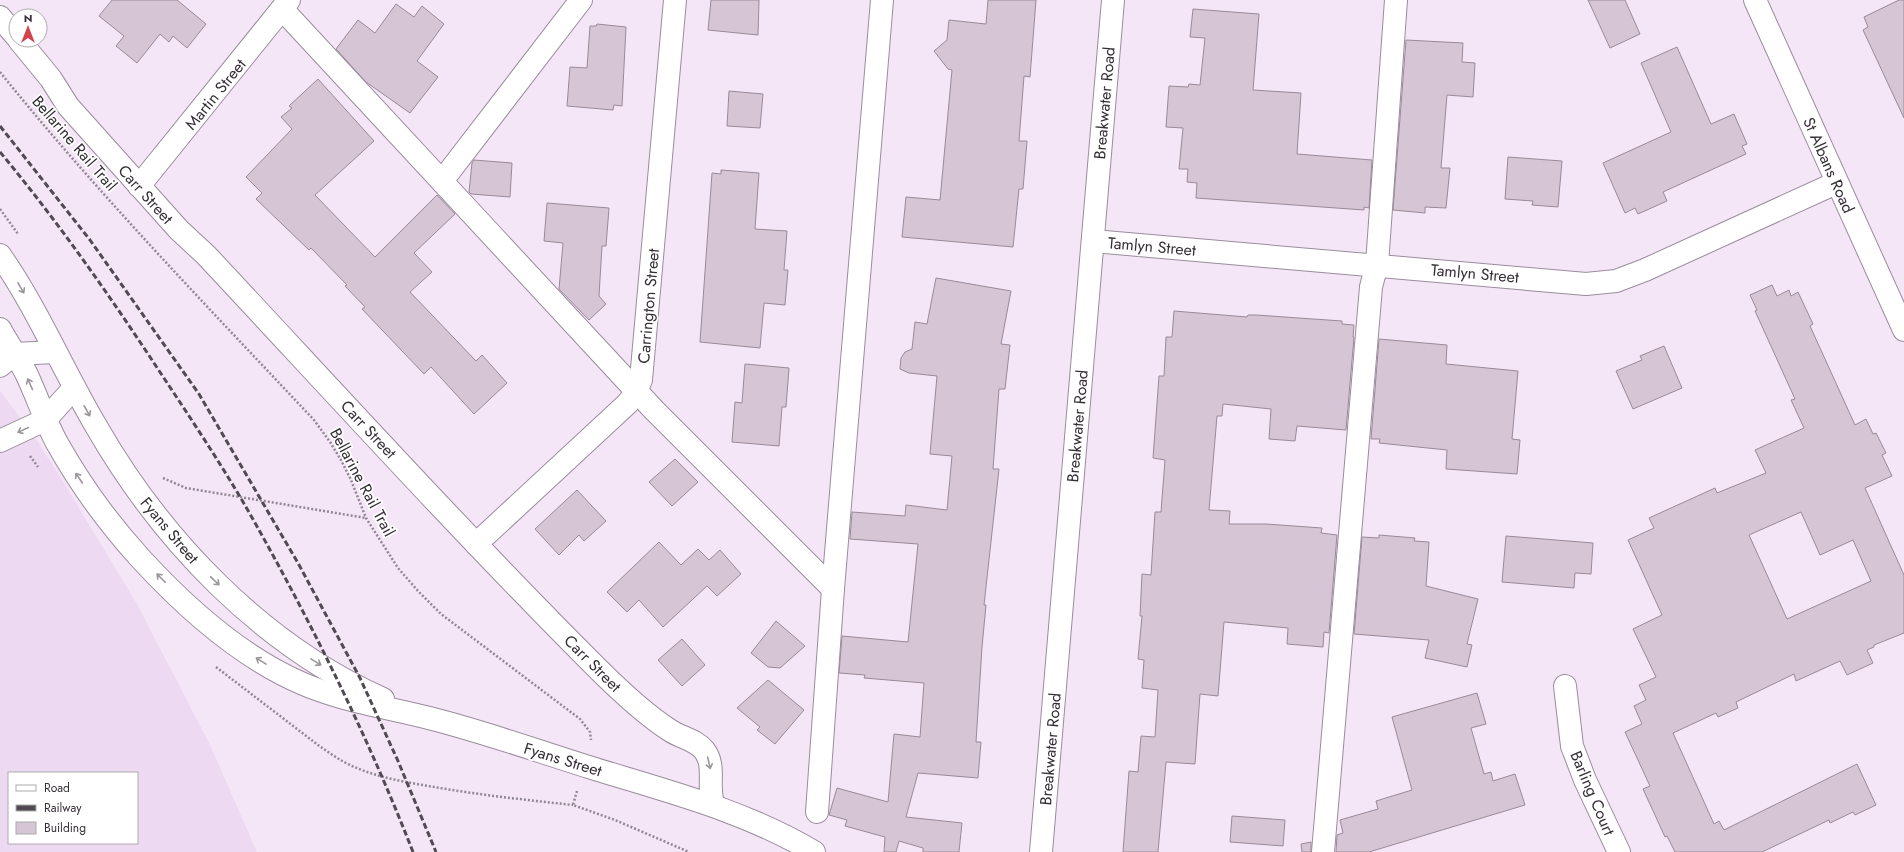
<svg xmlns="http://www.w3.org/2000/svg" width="1904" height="852" viewBox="0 0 1904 852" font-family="Jost,sans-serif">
<rect width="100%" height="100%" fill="#f4e6f7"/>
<path fill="#edd9f1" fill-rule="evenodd" d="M0,391L32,433L61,478L137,604L210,745L257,852H0ZM9,773H137V843H9Z"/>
<g fill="#d6c5d4" stroke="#9a8a98" fill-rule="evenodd">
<polygon points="112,0 177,0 206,24 187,48 173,36 169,42 160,34 137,63 116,46 124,36 99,16"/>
<polygon points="711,0 759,0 758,35 708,30"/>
<polygon points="988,0 1036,0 1030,77 1024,76 1019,141 1027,141 1023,189 1019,189 1013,247 902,237 906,197 940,200 952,70 948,69 934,51 947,40 949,20 986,24"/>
<polygon points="1588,0 1625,0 1640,34 1610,48"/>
<polygon points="1899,0 1904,0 1904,118 1863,30 1868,27 1864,17"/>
<polygon points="396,4 414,17 422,6 444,24 417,61 438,77 410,113 366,82 336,49 358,20 375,33"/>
<polygon points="1193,9 1259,14 1253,90 1301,93 1297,154 1372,160 1369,208 1364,207 1364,210 1196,198 1197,183 1187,182 1188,169 1179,169 1183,128 1166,127 1169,86 1188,87 1189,84 1200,85 1205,38 1190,37"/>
<polygon points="597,24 626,27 622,106 614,105 613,110 567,106 570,67 587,68 590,26 596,26"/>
<polygon points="1406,40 1463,43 1462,62 1475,63 1473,97 1447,95 1441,168 1450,168 1446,208 1425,207 1425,213 1393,210"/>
<polygon points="1677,47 1711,124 1734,114 1747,144 1742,146 1746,154 1663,192 1667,201 1638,214 1635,208 1625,213 1603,163 1671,132 1641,63"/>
<polygon points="318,79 374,141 315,195 375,257 437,195 455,214 414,253 432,272 410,292 476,361 482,355 507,383 474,414 431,367 424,374 362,309 365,307 345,286 347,285 311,248 309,250 256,199 262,193 246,177 292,129 281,117 292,108 289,106"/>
<polygon points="729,91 763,94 760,128 727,126"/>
<polygon points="1508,157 1562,161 1558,207 1532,205 1533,201 1505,199"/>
<polygon points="474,160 512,163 510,197 471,194 469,192 472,163"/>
<polygon points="721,170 759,173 755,229 787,231 784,270 788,270 785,305 764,303 760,348 700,342 712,173 721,174"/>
<polygon points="547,203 609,208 606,246 602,246 599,296 606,304 589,320 559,289 563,243 544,241"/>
<polygon points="936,278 1011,291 1001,344 1010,345 1005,389 999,389 993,469 999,469 984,605 986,605 982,647 976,742 981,742 978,778 918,773 906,817 962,823 959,852 923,852 923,848 899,841 896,852 884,852 885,837 845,826 847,820 829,815 837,788 888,802 894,734 920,737 924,683 864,678 865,675 839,673 842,636 908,642 918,544 850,539 852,512 905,516 906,505 947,510 952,456 930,454 937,376 909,373 900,369 901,358 905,352 912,349 915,322 927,324"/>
<path d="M1772,285L1777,296L1789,290L1791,296L1798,292L1813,324L1810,326L1855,425L1866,419L1873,434L1876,433L1886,453L1882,455L1892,476L1865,488L1904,575V633L1874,645V647L1867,650L1873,663L1847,675L1840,661L1796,681L1794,674L1736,702L1738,708L1718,717L1716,713L1673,733L1714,824L1719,821L1724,830L1857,764L1876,805L1855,815L1853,812L1830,823L1829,820L1762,852H1675L1667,836L1665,837L1643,789L1650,786L1625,732L1642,724L1634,706L1646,700L1639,685L1656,677L1633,629L1662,615L1628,540L1654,528L1649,518L1715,488L1717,493L1766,473L1755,450L1804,428L1791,400L1795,399L1755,311L1757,310L1750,295ZM1801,512L1820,555L1853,540L1871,581L1787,619L1749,535Z"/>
<polygon points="1174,311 1247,317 1248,315 1256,315 1342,321 1342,324 1354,325 1353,337 1354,337 1346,430 1297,426 1295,441 1269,439 1271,409 1223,404 1222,416 1217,416 1209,510 1230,511 1229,524 1266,524 1322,528 1321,533 1337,535 1329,633 1324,632 1323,647 1287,644 1288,628 1224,622 1218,696 1200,694 1195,764 1166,762 1158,852 1123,852 1129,771 1138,772 1141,736 1155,737 1158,690 1142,688 1144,660 1138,659 1142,616 1140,616 1142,574 1151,575 1155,512 1161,512 1165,460 1153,458 1159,376 1164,376 1166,337 1172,337"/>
<polygon points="1379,339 1447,345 1446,364 1518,371 1512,439 1520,440 1517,474 1446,469 1447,450 1379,443 1380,439 1371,439"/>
<polygon points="1664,346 1682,388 1633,409 1616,371 1642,360 1640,356"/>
<polygon points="745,364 789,368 786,407 782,407 779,446 732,442 735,402 742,403"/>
<polygon points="675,459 698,482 672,506 649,482"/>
<polygon points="577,490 606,521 584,541 579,535 559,555 535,529"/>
<polygon points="1379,535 1415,538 1414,541 1429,542 1426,586 1478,599 1467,644 1472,645 1467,667 1425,658 1429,640 1354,634 1362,537 1379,538"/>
<polygon points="1506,536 1593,543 1591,574 1575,573 1574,588 1502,582"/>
<polygon points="659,542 681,565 698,549 709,560 720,550 741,574 717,596 707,586 663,627 639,600 627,612 607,592"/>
<polygon points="776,621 805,646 780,668 768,667 751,653"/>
<polygon points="682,639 705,665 682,686 658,660"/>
<polygon points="768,680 804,710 775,744 757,730 760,727 737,708"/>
<polygon points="1477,693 1486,724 1471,728 1484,774 1491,772 1493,781 1515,774 1525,805 1369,852 1336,852 1337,835 1343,833 1340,820 1378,809 1376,801 1412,790 1392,717"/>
<polygon points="1232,816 1285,820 1283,846 1230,842"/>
<polygon points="1311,842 1311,852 1302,852 1301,844"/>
</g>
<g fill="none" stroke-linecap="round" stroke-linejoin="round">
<defs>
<g id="minor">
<polyline points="1755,0 1904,330"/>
<polyline points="282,9 654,410 833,589"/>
<polyline points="0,17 16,36"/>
<path d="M19,40L51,79L68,106L179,230L206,255C335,393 462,533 596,667C619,690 644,714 671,731C682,738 696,740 704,750C717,766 706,788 714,806"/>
<polyline points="442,181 581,0"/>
<polyline points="139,186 289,0"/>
<polyline points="1093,241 1586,284 1616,281 1645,270 1836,183"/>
<polyline points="0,366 14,354"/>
<polyline points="0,441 45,420"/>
<polyline points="476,544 628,403 636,392 641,380 675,0"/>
<polyline points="1565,686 1572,746 1585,780 1619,852"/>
<polyline points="817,812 833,589 882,0"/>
<polyline points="1041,852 1113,0"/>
<polyline points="1323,852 1371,287 1377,264 1396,0"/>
</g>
<g id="major">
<path d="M0,255C37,308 63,370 96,426C162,541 261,644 383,699"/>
<path d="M0,329C8,344 18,358 26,373C37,396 45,421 57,443C80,484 109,524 141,559C186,608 239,656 301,683C342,701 386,707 429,718C485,732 540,752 595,769C670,792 745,811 814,852"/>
<polyline points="14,354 55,352"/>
<polyline points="45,420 74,388"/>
</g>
</defs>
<use href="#minor" stroke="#9a8c9c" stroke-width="24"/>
<use href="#major" stroke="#9a8c9c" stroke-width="24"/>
<g stroke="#908792" stroke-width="2.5" stroke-dasharray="2 2" stroke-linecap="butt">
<path d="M0,72C98,194 207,306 314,420L330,442L341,460L351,480L366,518L398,568L418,591L441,614L580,719L590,732L591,740"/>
<polyline points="0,209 18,234"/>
<polyline points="30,456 38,467"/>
<polyline points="163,478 186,488 366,518"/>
<path d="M216,667L318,745C327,751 336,758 346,763C373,777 405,782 434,787C480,795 527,800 573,805"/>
<polyline points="577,791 573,805 615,820 689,852"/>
</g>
<use href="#minor" stroke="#fff" stroke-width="22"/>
<use href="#major" stroke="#fff" stroke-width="22"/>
<g stroke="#514a53" stroke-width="3" stroke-dasharray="6 3" stroke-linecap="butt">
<polyline points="0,126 90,240 199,394 298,563 360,678 398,761 436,852"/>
<path d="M0,152C55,218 105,289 152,360C189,416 227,472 259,530C317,634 370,742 413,852"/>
</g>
</g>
<defs><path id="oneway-shaft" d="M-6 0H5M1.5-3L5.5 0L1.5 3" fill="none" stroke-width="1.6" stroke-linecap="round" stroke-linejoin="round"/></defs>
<g stroke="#9a969a">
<use href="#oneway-shaft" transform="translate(21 288) rotate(60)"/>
<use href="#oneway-shaft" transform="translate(30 384) rotate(-114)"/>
<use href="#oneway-shaft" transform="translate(87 411) rotate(61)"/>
<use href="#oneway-shaft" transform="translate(23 430) rotate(155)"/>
<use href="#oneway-shaft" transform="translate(79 478) rotate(-124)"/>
<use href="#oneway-shaft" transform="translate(161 578) rotate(-135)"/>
<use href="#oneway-shaft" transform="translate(215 581) rotate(44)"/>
<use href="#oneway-shaft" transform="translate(261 661) rotate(-148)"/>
<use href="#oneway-shaft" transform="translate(316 662) rotate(31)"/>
<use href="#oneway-shaft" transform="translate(709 763) rotate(77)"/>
</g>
<g text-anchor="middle" stroke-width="3.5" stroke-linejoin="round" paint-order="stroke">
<g font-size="16" fill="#342e35" stroke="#fff">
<text transform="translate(215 94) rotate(-51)" y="6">Martin Street</text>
<text transform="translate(1104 103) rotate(-85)" y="6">Breakwater Road</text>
<text transform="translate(75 143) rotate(49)" y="6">Bellarine Rail Trail</text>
<text transform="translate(1829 165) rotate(66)" y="6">St Albans Road</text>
<text transform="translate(146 194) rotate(48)" y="6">Carr Street</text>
<text transform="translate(1152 246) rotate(5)" y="6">Tamlyn Street</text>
<text transform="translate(1475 273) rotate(5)" y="6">Tamlyn Street</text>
<text transform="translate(648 306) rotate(-85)" y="6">Carrington Street</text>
<text transform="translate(1077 426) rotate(-85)" y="6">Breakwater Road</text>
<text transform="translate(369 429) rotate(47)" y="6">Carr Street</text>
<text transform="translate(363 482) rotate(62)" y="6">Bellarine Rail Trail</text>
<text transform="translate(170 530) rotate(50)" y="6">Fyans Street</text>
<text transform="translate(593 663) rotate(45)" y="6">Carr Street</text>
<text transform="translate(1050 749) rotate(-85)" y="6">Breakwater Road</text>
<text transform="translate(563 759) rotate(17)" y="6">Fyans Street</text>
<text transform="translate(1593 793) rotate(67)" y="6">Barling Court</text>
</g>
</g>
<rect x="8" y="772" width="130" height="72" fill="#ffffff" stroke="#aeabae"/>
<rect x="16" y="785" width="20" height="6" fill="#ffffff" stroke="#aeabae"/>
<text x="44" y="792" font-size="12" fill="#342e35">Road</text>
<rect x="16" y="805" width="20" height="6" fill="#514a53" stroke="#aeabae"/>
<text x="44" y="812" font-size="12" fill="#342e35">Railway</text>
<rect x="16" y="822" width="20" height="12" fill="#d6c5d4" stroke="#aeabae"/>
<text x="44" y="832" font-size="12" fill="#342e35">Building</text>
<g transform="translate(28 28)"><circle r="19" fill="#ffffff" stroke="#aeabae"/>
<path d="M0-3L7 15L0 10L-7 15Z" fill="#d3434e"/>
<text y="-6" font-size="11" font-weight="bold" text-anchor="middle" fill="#342e35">N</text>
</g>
</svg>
